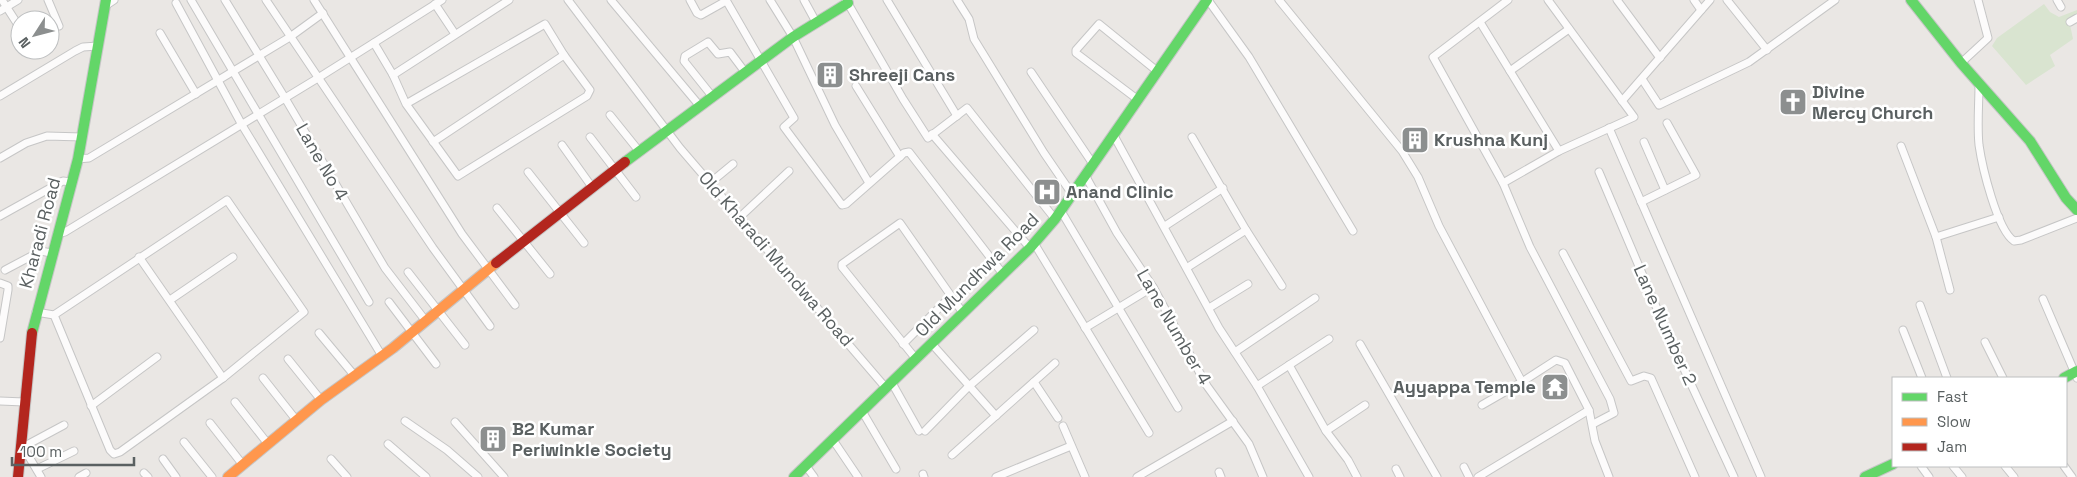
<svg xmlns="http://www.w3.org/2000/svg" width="2077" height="477" viewBox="0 0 2077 477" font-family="'Space Grotesk',sans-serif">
<rect width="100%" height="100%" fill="#eae7e4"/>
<polygon fill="#d9e4d0" points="2044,4 2050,12 2059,17 2077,10 2077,21 2070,25 2073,39 2050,55 2055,66 2026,85 1992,46 1997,38"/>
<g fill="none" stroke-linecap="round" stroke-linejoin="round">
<defs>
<g id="street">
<polyline points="2,0 20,28"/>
<polyline points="48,0 59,26"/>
<polyline points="191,0 369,302"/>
<polyline points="225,0 285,98 385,268 425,320"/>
<polyline points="266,0 433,248 490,326"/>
<polyline points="314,0 462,234 515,305"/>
<polyline points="568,0 680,148 886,388"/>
<polyline points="611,0 699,105"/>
<polyline points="690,0 697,13 701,15 726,1"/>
<polyline points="726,0 794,118 784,127 842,205 846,204 904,153 909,152 1003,274"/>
<polyline points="770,0 793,37 835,125 869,183"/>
<polyline points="804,0 816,22"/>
<polyline points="846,0 903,99 928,138 967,108 1055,219"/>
<polyline points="887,0 957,116"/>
<polyline points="957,0 969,19 974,39 1044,153 1072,194"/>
<polyline points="1208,0 1249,57 1353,231"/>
<polyline points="1279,0 1402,151 1418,177 1439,226 1522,382 1556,360 1565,363 1589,410 1595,441 1609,477"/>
<polyline points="1508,0 1433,57 1503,183 1530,247 1610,399 1614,413 1593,424"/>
<polyline points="1617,0 1660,58"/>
<polyline points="1694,0 1701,10"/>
<polyline points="1727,0 1767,50"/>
<polyline points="2057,0 2061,7"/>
<polyline points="176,3 242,125 382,356"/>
<polyline points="435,4 455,34"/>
<polyline points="105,6 114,0"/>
<polyline points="0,11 18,0"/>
<polyline points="1480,22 1559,151"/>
<polyline points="2070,22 2077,18"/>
<polyline points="160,33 196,94"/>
<polyline points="374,43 393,75 406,104 458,176 587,96 590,90 564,55 545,24 406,104"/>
<polyline points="1961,63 1988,38 1978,0"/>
<polyline points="1510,71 1569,29"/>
<polyline points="1031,72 1093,164"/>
<polyline points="393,75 509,0"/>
<polyline points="1642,79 1659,105 1749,62 1835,0"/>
<path d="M1979,84C1979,104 1977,126 1979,145C1982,166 1997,230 2014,241L2021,240L2077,218"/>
<polyline points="856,86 900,157"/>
<polyline points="0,96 75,51 83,47 98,46"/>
<polyline points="712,96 684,61 685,56 708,42 718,54 730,52 745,72"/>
<polyline points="1137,99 1076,53 1076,50 1099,24 1157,71"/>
<polyline points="1622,101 1710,0"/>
<polyline points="610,115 639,151"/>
<polyline points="1609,128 1761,477"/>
<polyline points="932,134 1030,248"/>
<polyline points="1113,134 1219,328 1257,386 1309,477"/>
<polyline points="590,137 636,197"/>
<polyline points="1192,137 1246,230 1282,286"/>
<polyline points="433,142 564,55"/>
<polyline points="1644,142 1665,190"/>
<polyline points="562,145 592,187"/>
<polyline points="1901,146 1936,237 1950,290"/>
<polyline points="0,158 26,143 47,136 82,137"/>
<polyline points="78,159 89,158 290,37 323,13"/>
<polyline points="528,172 584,243"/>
<polyline points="1599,172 1666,330 1734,477"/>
<polyline points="1085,175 1117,233 1153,287 1207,386 1249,444 1263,477"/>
<polyline points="710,183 733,164"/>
<polyline points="1503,183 1559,151 1634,117 1548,0"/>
<polyline points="1641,202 1696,175 1667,123"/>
<polyline points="497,208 550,274"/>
<polyline points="1061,211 1178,408"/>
<polyline points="0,216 63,181 71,182"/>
<polyline points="740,217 789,171"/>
<polyline points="1165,226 1223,188"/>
<polyline points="57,234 65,232 318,78 442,0"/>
<polyline points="1936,237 1999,217"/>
<polyline points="1034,243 1149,433"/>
<polyline points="1563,253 1631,381 1644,376 1651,378 1695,477"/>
<polyline points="139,257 223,378"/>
<polyline points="1188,267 1246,230"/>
<polyline points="5,270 41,251 51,253"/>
<polyline points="408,272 465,345"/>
<polyline points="0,283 8,286 8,290 0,338"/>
<polyline points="2043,299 2077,378"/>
<polyline points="170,300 233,257"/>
<polyline points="389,302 436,364"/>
<polyline points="1920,305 1947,378"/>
<polyline points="1209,308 1248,284"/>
<polyline points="36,312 54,315 227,200 304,312 223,378 120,452 114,454 110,450 54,315"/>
<polyline points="1085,328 1153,287"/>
<polyline points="1903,330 1922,378"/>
<polyline points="319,333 354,375"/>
<polyline points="1985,342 2003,378"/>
<polyline points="903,344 951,296"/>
<polyline points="932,344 996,416"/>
<polyline points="1360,344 1437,477"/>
<polyline points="1235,352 1315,298"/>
<polyline points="288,359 321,400"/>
<polyline points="916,359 842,267 842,264 900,223 963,313"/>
<polyline points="1289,365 1326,431 1348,460 1357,477"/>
<polyline points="263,378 297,421"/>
<polyline points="1034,382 1058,418"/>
<polyline points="892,383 919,431"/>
<polyline points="1257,386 1329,339"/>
<polyline points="0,401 24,402"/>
<polyline points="235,402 268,444"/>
<polyline points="1482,405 1522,382"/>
<polyline points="91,406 157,357"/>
<polyline points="862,411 896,469"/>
<polyline points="405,421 447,450 478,477"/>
<polyline points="455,422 504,477"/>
<polyline points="210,423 243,465"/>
<polyline points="1063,426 1085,477"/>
<polyline points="925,431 968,387 1034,330"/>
<polyline points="1326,431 1365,405"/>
<polyline points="833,440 858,477"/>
<polyline points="184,442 212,477"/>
<polyline points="388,444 426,477"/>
<polyline points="22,445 41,477"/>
<polyline points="23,447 64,425"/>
<polyline points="952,455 1055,363"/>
<polyline points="163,459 176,477"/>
<polyline points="331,459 347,477"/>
<polyline points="806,466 814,477"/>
<polyline points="1921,466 1929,477"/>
<polyline points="1953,466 1962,477"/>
<polyline points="2005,466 2014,477"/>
<polyline points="2064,466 2072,477"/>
<polyline points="1464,467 1469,477"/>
<polyline points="37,469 74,451"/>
<polyline points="1396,469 1400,477"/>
<polyline points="1219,472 1221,477"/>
<polyline points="144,473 148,477"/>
<polyline points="923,474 924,477"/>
<polyline points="79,477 86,473"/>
<polyline points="996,477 1071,446"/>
<polyline points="1137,477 1233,421"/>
<polyline points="1478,477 1589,410"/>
</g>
<g id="fast">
<polyline points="1911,0 1961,63 2030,141 2066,198 2077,210"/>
<polyline points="625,162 793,37 848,3"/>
<polyline points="32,333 78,159 106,0"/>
<polyline points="2064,378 2077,371"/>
<polyline points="794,477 1030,248 1055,219 1207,0"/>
<polyline points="1865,477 1893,464"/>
</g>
<polyline id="slow" points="228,477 321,400 393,348 496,263"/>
<g id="jam">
<polyline points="496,263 625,162"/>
<polyline points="18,477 32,333"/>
</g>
</defs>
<use href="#street" stroke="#c6c6c6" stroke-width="9"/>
<use href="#fast" stroke="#c6c6c6" stroke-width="12"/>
<use href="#slow" stroke="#c6c6c6" stroke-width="12"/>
<use href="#jam" stroke="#c6c6c6" stroke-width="12"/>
<use href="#street" stroke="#fcfbfb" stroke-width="7"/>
<use href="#fast" stroke="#63d668" stroke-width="10"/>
<use href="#slow" stroke="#ff974d" stroke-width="10"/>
<use href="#jam" stroke="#b3261e" stroke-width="10"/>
</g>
<defs>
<symbol id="building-square" viewBox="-11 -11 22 22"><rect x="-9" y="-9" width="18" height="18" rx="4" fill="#8c8f8f" stroke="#fff"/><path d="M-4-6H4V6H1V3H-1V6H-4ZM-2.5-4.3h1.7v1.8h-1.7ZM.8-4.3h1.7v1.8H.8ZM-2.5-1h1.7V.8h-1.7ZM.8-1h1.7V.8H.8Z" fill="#fff"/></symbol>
<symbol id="church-square" viewBox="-11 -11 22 22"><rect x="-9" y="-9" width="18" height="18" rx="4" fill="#8c8f8f" stroke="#fff"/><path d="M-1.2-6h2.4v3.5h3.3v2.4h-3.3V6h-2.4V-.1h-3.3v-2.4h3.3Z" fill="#fff"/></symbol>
<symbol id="hospital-square" viewBox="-11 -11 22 22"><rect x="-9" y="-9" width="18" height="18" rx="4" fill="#8c8f8f" stroke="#fff"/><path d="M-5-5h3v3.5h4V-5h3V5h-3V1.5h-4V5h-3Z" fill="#fff"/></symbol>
<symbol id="temple-square" viewBox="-11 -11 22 22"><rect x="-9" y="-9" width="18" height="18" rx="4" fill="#8c8f8f" stroke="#fff"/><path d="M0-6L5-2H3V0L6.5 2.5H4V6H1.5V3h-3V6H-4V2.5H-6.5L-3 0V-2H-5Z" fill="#fff"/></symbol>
</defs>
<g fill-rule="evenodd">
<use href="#building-square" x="814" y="59" width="32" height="32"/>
<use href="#church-square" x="1777" y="86" width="32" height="32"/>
<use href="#building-square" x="1399" y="124" width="32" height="32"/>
<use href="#hospital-square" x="1031" y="176" width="32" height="32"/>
<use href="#temple-square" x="1539" y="371" width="32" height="32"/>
<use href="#building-square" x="477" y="423" width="32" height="32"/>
</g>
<g text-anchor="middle" stroke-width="5" stroke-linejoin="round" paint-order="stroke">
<g font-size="18" font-weight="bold" fill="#5a6061" stroke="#fff" text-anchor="start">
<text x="849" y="81">Shreeji Cans</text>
<text x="1812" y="98">Divine<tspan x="1812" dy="21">Mercy Church</tspan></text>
<text x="1434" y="146">Krushna Kunj</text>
<text x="1066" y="198">Anand Clinic</text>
<text x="1536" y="393" text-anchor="end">Ayyappa Temple</text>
<text x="512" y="435">B2 Kumar<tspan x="512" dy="21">Periwinkle Society</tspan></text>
</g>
<g font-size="18" fill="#5a6061" stroke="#fff">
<text transform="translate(322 162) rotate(60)" y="6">Lane No 4</text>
<text transform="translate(40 233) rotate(-75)" y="6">Kharadi Road</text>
<text transform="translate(776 259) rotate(49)" y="6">Old Kharadi Mundwa Road</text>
<text transform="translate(977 275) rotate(-45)" y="6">Old Mundhwa Road</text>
<text transform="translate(1665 325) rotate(66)" y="6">Lane Number 2</text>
<text transform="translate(1174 327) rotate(60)" y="6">Lane Number 4</text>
</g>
</g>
<rect x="1892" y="377" width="175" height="90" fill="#ffffff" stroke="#bdbfc0"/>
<rect x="1902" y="393" width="25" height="8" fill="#63d668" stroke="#bdbfc0"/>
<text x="1937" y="402" font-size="15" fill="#5a6061">Fast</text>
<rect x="1902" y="418" width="25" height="8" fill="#ff974d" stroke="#bdbfc0"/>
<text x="1937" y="427" font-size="15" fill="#5a6061">Slow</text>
<rect x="1902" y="443" width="25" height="8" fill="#b3261e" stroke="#bdbfc0"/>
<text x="1937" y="452" font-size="15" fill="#5a6061">Jam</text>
<g transform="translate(35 35) rotate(234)"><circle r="24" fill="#ffffff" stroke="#bdbfc0"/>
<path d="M0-4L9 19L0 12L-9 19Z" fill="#8c8f8f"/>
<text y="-8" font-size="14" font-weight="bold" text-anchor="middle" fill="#5a6061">N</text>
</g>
<path d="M12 457v8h122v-8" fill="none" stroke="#5a6061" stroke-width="2.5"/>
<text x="20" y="457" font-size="15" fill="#5a6061" stroke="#ffffff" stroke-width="4" paint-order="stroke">100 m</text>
</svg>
